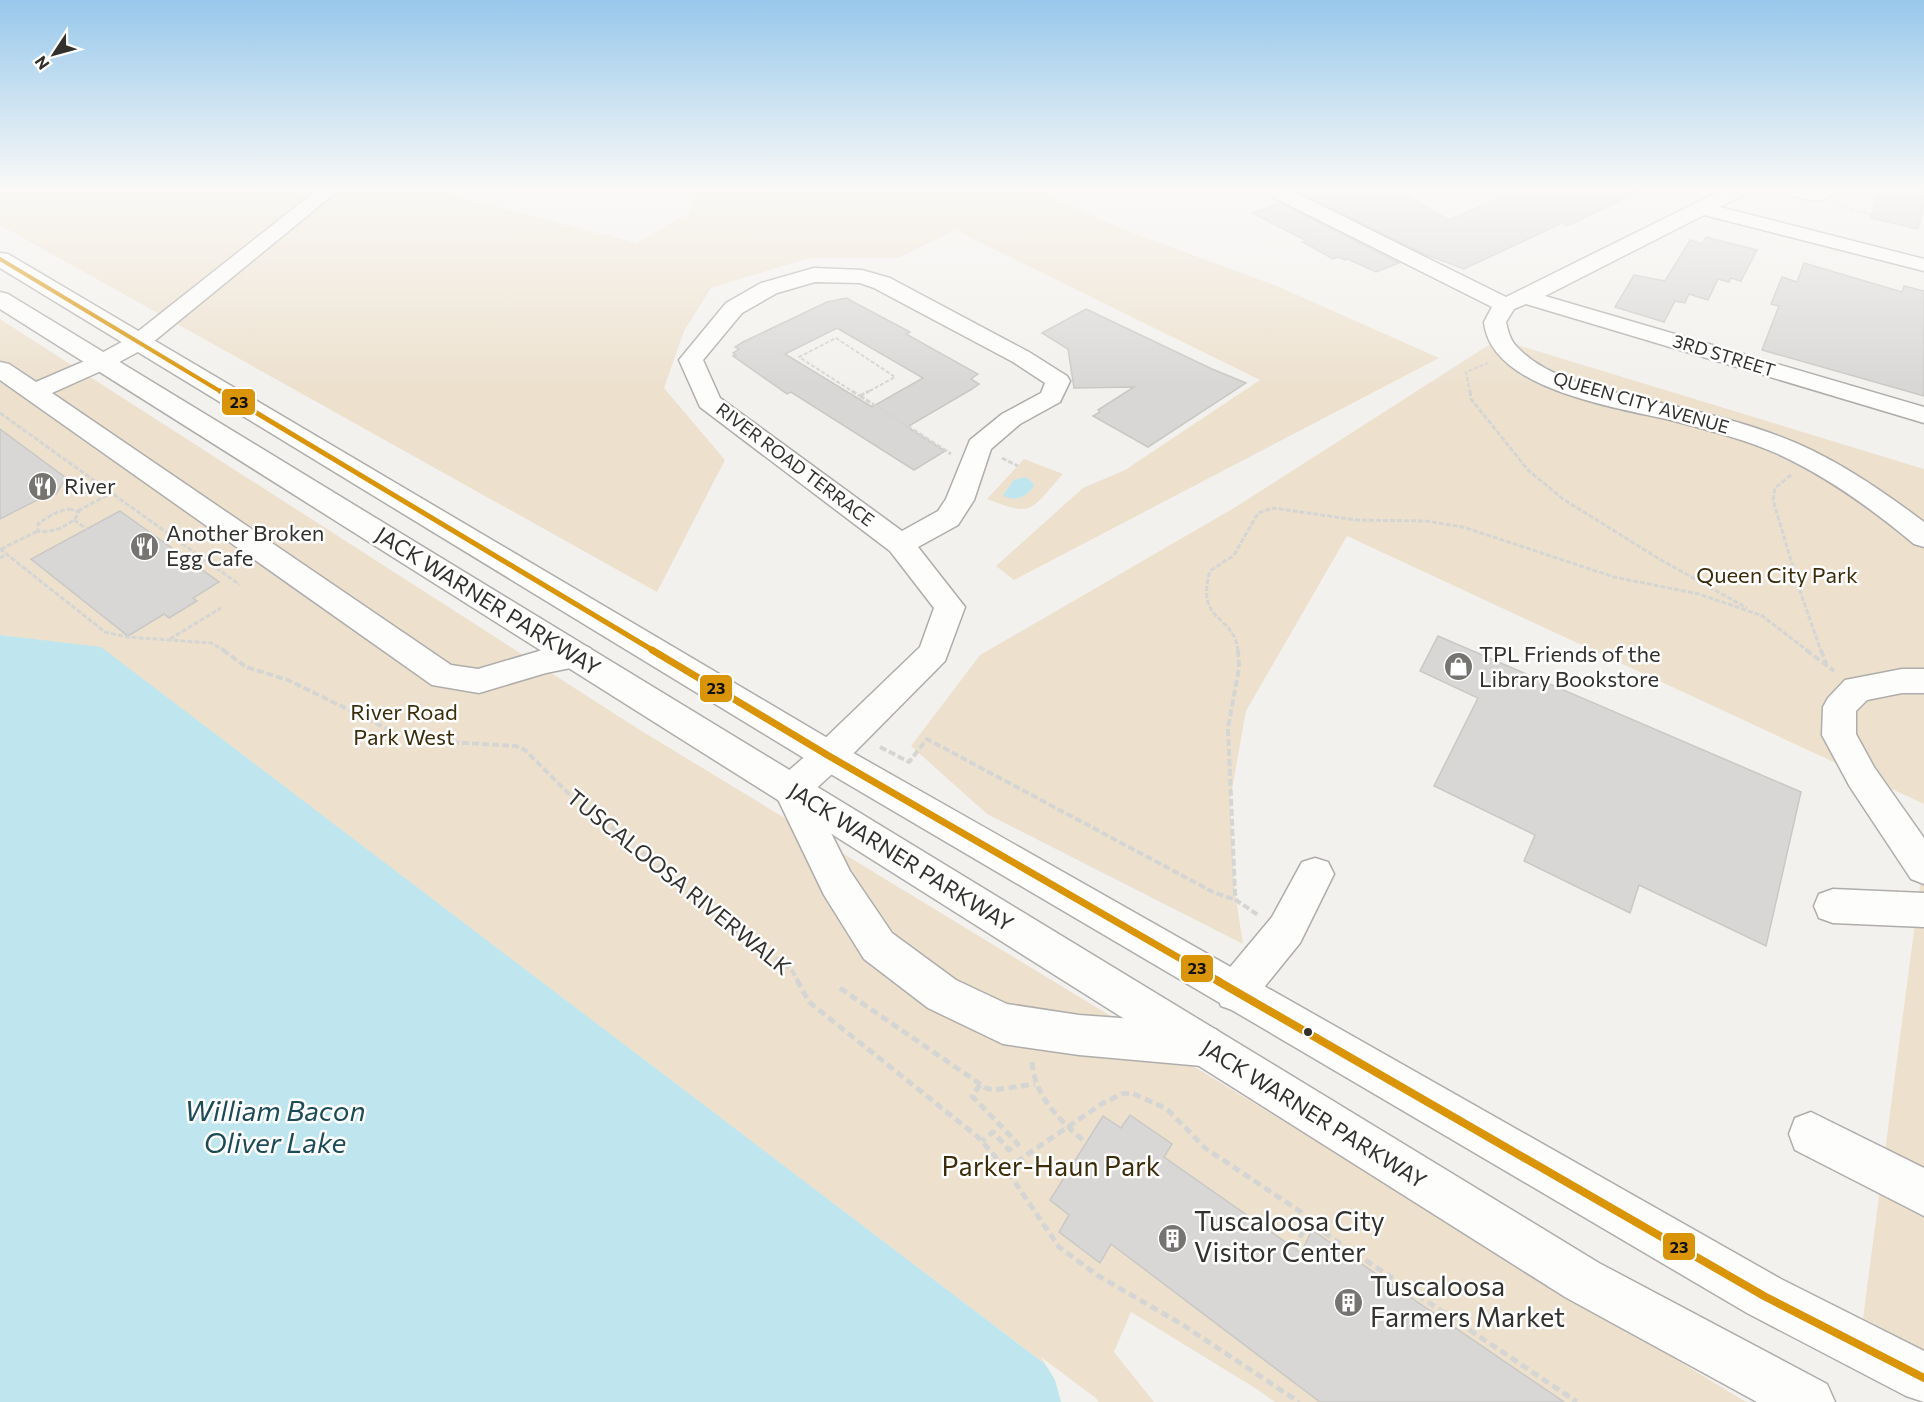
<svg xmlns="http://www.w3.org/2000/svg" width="1924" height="1402" viewBox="0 0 1924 1402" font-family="Commissioner,sans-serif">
<rect width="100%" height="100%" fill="#f3f1ee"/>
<g fill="#ede1ce">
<polygon points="0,189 429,189 636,243 690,213 692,189 1035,189 1122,229 1277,286 1439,358 1014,580 996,566 1083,488 1125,470 1260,380 955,230 898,258 809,258 711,288 684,331 664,388 725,460 657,592 0,225"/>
<polygon points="0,319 640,730 1746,1402 1275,1402 1255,1388 1131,1312 1114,1352 1154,1402 1095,1402 101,648 0,635"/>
<polygon points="1498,339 1924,469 1924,804 1347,536 1246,711 1230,800 1235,893 1243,944 987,814 911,746 980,655 1234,508"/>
<path d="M1024,459L1063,474C1030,510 1035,518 987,499Z"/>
<polygon points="1924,855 1924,1350 1863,1318"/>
</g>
<g fill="#bfe6ef">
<path d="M1024,477L1029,479L1034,485C1028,497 1013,503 1003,495L1014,480Z"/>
<polygon points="0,635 101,647 1095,1402 0,1402"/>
</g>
<polygon fill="#f3f1ee" points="1041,1357 1097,1399 1098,1402 1061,1402 1055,1380"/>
<g fill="#d9d7d5" stroke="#c9c8c5" stroke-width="1.5" fill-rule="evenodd">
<polygon points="1322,189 1393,189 1449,220 1519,189 1644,189 1567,226 1562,223 1464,269 1422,253 1305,195"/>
<polygon points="1880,189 1924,189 1924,204 1918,229 1871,218"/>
<polygon points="1281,203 1399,263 1376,272 1348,259 1345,260 1338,257 1333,259 1303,242 1307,241 1252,213"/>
<polygon points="1706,237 1757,250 1741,281 1731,278 1729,282 1718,279 1708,300 1689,294 1685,303 1675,301 1664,322 1615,307 1634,275 1665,281 1690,240 1702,244"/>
<polygon points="1804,263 1902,292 1904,286 1924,291 1924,396 1762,350 1779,306 1771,304 1782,277 1797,282"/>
<path d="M846,298L910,332L906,334L978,374L971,379L979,384L972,389L907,427L945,451L914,470L791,392L787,394L733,356L736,355L733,353L739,349L735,347L743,342L827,302ZM837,328L923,378L872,407L785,354Z"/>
<polygon points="1086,309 1212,369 1246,383 1148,447 1093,416 1100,412 1098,410 1134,387 1074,388 1068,349 1042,333"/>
<polygon points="0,429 66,478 56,494 47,495 0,519"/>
<polygon points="120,511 219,582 193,598 197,601 169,618 164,614 128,636 31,559"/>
<polygon points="1438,636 1801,792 1766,946 1639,885 1630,913 1524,861 1535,835 1434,786 1478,698 1420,671"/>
<polygon points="1130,1115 1172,1144 1164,1157 1301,1253 1312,1230 1564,1402 1320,1402 1111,1244 1100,1263 1059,1232 1069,1215 1050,1200 1103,1116 1121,1128"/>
</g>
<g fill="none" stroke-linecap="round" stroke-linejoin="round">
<defs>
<g id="minor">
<polygon points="318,189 340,189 147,347 110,367 52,393 451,665 478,669 546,649 579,644 590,648 595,656 590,664 546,673 479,693 432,685 0,380 0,362 9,364 36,382 94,357 131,337"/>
<path d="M1262,189H1288L1506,297L1724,189H1750L1747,193L1720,207L1924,259V271L1704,215L1545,296L1924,407V423L1526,304L1514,309L1506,322C1508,331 1510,340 1517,347C1552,384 1617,392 1665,404C1709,414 1754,425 1796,443C1842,463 1884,492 1924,522V547L1914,544C1872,509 1828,477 1778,454C1746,440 1712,431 1678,422C1624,408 1491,392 1484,322L1492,307L1265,193Z"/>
<path d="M1783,189H1837C1823,208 1805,199 1786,193Z"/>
<path d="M814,268L862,270L890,278L1029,352L1067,376L1070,381L1060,402L1020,424L991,449L974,500L958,525L918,547L965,607L945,661L841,766L811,793L850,871L892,933L956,980L1007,1004L1079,1015L1202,1024L1217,1030L1223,1045L1217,1060L1202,1066L1079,1055L1003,1044L928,1008L864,959L824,895L773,789L779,779L817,746L920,647L934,608L890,551L700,407L679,360L726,303L761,283ZM815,282L860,283L874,288L1013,362L1045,383L1041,393L1002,414L970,440L946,499L938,511L902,531L720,398L703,360L742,313L777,293Z"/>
<polygon points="1902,669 1924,669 1924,693 1902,693 1867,700 1856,711 1856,734 1874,767 1924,838 1924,884 1911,879 1850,787 1822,735 1823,707 1828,698 1845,680"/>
<polygon points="1315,858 1328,862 1334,874 1300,943 1249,1006 1235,1011 1221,1006 1215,992 1221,978 1272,917 1302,862"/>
<polygon points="1833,889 1924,893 1924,927 1833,923 1819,918 1814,906 1819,894"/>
<polygon points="1811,1112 1924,1168 1924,1216 1795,1150 1789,1134 1795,1118"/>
</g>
<g id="major">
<polygon points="0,253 8,254 841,746 1781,1279 1924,1351 1924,1402 1906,1396 1747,1313 817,766 0,268"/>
<polygon points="0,292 8,294 1599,1263 1827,1384 1835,1402 1757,1402 1565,1297 0,309"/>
</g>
</defs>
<use href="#minor" stroke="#afadab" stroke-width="3"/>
<use href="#major" stroke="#afadab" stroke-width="3"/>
<g stroke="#d5d5d4" stroke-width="2" stroke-dasharray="4 2" stroke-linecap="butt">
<polyline points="1661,189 1677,196"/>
<polyline points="1839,206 1874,215 1882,189"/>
<polyline points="855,393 799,357 836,338 895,377 866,393"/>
<polyline points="1470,393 1466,372 1488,363"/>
</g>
<g stroke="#d5d5d4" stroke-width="3" stroke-dasharray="5 2" stroke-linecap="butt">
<polyline points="852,391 860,396"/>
<polyline points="1470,391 1471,399 1528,470 1563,499 1661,560 1747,608"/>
<polyline points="860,396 951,454"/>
<polyline points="860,396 869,391"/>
<polyline points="0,413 240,585"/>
<polyline points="1002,458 1018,466"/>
<polyline points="1791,475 1775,488 1773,500 1801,594 1821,651"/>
<path d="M69,509L79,512C74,525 51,534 38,531V524C47,517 57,511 69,509Z"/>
<polyline points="78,511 111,493"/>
<polyline points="74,520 87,529"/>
<polyline points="0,549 105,632 127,637 211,643 226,651"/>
<polyline points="1,549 38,531"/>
<polyline points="0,558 7,554"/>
<polyline points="1761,615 1808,651"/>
<polyline points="170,639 221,608"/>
<path d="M1238,651C1234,613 1195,624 1210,571L1234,555L1258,513L1273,508L1356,520L1426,521L1463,527L1614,577L1699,594L1763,616"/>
</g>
<g stroke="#d5d5d4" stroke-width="4" stroke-dasharray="7 3" stroke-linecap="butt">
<polyline points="223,650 246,667 288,680 398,734 430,741 516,746 525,750 573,798 591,810 735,930 791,969 798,981"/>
<polyline points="1238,650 1239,668 1228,728 1235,893 1236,900 1258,915"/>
<polyline points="1806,650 1834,671"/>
<polyline points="1821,650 1826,664"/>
<polyline points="880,747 909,762 927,739 1213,892 1236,900"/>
</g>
<g stroke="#d5d5d4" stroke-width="5" stroke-dasharray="8 4.5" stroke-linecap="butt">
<polyline points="797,980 809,1002 978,1137 1006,1169 1059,1247 1097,1275 1183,1325 1299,1402"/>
<polyline points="840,988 986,1088 994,1090 1035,1084"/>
<path d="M1032,1062C1035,1098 1060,1120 1086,1143"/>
<polyline points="980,1085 972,1096 1018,1144 1009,1150 993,1132 982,1141"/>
<polyline points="1006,1169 1103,1103 1122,1094 1132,1093 1167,1109 1205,1148 1301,1212 1316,1227 1577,1402"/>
<polyline points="1295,1249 1308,1220"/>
</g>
<use href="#minor" fill="#fdfdfc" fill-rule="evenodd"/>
<use href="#major" fill="#fdfdfc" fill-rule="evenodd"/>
<defs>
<polyline id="bus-1-far3" points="0,259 223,393"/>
<polyline id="bus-1-far2" points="220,391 654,651"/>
<polyline id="bus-1-far1" points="652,650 829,756 1219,981"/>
<polyline id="bus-1" points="1216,980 1764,1296 1924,1378"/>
</defs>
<use href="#bus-1-far3" stroke="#fff" stroke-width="7"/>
<use href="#bus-1-far2" stroke="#fff" stroke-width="9"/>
<use href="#bus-1-far1" stroke="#fff" stroke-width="11"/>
<use href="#bus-1" stroke="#fff" stroke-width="13"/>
<use href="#bus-1-far3" stroke="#d99407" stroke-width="4"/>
<use href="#bus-1-far2" stroke="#d99407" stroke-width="5"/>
<use href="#bus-1-far1" stroke="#d99407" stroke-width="7"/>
<use href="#bus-1" stroke="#d99407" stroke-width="8"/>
</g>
<linearGradient id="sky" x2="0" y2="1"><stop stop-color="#97c8eb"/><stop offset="0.49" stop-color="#faf9f7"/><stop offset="1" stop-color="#faf9f7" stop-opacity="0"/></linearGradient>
<rect width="1924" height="386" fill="url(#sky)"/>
<defs>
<symbol id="restaurant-disc" viewBox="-11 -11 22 22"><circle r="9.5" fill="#767471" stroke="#fff"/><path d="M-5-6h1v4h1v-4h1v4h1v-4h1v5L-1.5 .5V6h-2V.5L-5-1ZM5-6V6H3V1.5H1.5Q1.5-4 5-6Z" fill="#fff"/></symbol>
<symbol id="shop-disc" viewBox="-11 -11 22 22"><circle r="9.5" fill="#767471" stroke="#fff"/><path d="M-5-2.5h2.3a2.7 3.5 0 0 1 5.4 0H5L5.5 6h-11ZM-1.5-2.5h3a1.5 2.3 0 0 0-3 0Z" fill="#fff"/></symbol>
<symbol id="building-disc" viewBox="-11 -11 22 22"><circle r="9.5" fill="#767471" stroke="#fff"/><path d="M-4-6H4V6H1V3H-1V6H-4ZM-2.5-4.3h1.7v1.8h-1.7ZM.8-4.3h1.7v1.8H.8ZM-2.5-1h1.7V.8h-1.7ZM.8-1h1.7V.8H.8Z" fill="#fff"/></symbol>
</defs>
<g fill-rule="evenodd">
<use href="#restaurant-disc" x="26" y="470" width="33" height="33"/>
<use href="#restaurant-disc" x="128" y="530" width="33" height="33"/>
<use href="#shop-disc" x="1442" y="650" width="33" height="33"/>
<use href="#building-disc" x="1156" y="1222" width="33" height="33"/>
<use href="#building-disc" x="1332" y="1286" width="33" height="33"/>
</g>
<circle fill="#32312e" stroke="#fff" stroke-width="2" cx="1308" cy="1032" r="5"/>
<g text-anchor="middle" stroke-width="5" stroke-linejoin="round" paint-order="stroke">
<g font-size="18" fill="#32312e" stroke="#fff">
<text transform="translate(1724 356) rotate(17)" y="6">3RD STREET</text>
<text transform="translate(1641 403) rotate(16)" y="6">QUEEN CITY AVENUE</text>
<text transform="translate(795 465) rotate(37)" y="6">RIVER ROAD TERRACE</text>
</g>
<g font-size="22" fill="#32312e" stroke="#fff" text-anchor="start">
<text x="64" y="494">River</text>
<text x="166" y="541">Another Broken<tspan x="166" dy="25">Egg Cafe</tspan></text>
<text x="1479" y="662">TPL Friends of the<tspan x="1479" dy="25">Library Bookstore</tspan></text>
</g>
<g font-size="22" fill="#3d2c0a" stroke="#fff">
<text x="1777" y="583">Queen City Park</text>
<text x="404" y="720">River Road<tspan x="404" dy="25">Park West</tspan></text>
</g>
<g font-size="22" fill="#32312e" stroke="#fff">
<text transform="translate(488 601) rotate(32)" y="8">JACK WARNER PARKWAY</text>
<text transform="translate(901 857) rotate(32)" y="8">JACK WARNER PARKWAY</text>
<text transform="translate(679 882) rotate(39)" y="8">TUSCALOOSA RIVERWALK</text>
<text transform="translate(1314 1114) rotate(32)" y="8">JACK WARNER PARKWAY</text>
</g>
<g font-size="27" fill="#3d2c0a" stroke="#fff">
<text x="1051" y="1176">Parker-Haun Park</text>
</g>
<g font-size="27" fill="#32312e" stroke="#fff" text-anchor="start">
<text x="1194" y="1231">Tuscaloosa City<tspan x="1194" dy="31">Visitor Center</tspan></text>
<text x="1370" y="1296">Tuscaloosa<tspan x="1370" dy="31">Farmers Market</tspan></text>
</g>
<g font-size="28" font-style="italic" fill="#1b4b57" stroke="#fff">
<text x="275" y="1121">William Bacon<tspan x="275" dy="32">Oliver Lake</tspan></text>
</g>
</g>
<g stroke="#fff" stroke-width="2">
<rect x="221" y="388" width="35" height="28" rx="6" fill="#d99407"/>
<rect x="699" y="674" width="34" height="29" rx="6" fill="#d99407"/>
<rect x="1180" y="954" width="34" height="29" rx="6" fill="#d99407"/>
<rect x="1662" y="1232" width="34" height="29" rx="6" fill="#d99407"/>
</g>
<g font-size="16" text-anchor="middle" font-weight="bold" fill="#111">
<text x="239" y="408">23</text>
<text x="716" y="694">23</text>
<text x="1197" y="974">23</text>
<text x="1679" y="1253">23</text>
</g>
<g transform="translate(54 54) rotate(234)" stroke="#ffffff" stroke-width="4.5" paint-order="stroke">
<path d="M0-4.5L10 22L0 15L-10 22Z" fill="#32312e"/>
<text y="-9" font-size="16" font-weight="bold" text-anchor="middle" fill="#32312e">N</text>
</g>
</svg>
